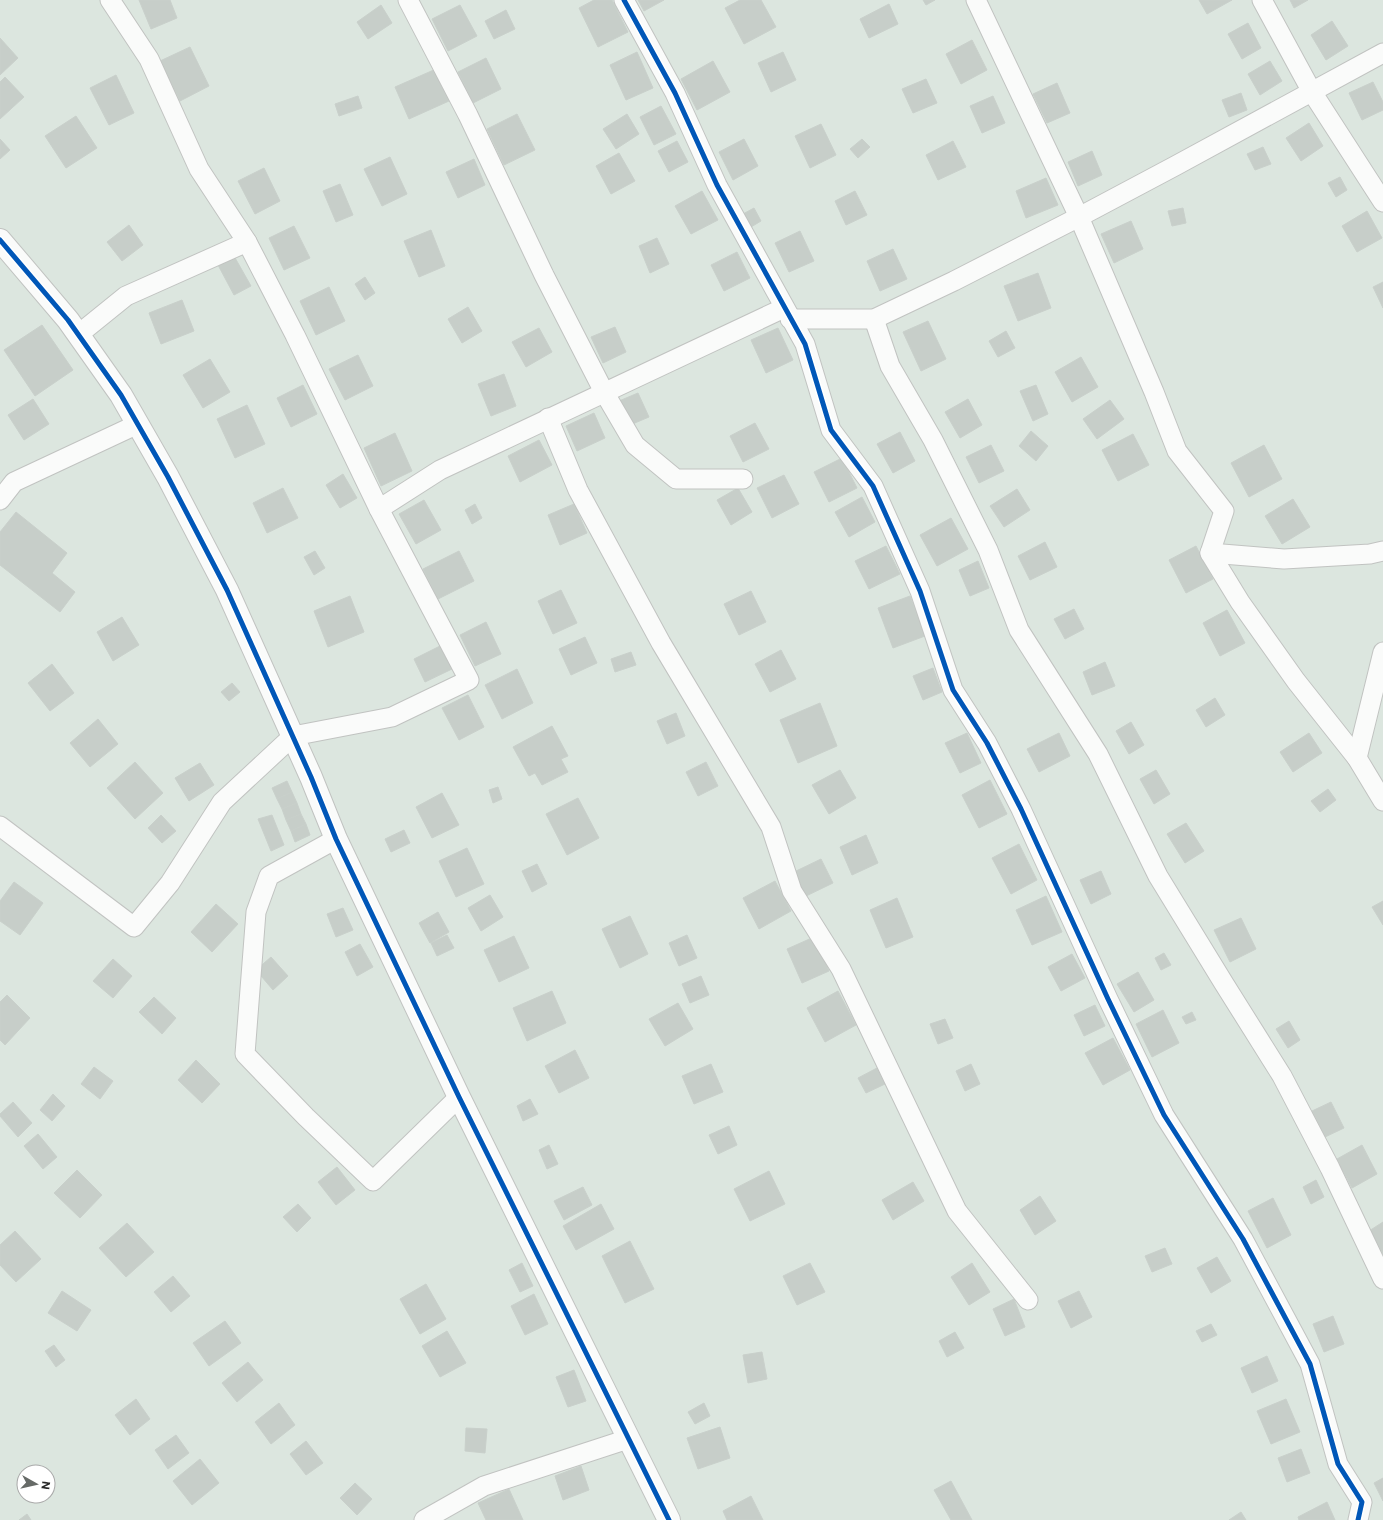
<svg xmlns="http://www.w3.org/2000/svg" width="1383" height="1520" viewBox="0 0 1383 1520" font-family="Commissioner,sans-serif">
<rect width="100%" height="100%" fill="#dce6df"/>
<g fill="#c7cec9" stroke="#c9d0cb">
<polygon points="139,0 170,0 177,18 151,29"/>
<polygon points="594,0 612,0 628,32 598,47 579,8"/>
<polygon points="638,0 664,0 644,11"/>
<polygon points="740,0 761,0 776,27 744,44 725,8"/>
<polygon points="923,0 935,0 926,5"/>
<polygon points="1199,0 1232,0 1207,14"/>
<polygon points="1290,0 1308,0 1294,8"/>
<polygon points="889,4 898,24 869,38 860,19"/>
<polygon points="381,5 392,23 368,39 357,22"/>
<polygon points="460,5 477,36 448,51 432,19"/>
<polygon points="506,10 515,29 494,39 485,21"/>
<polygon points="1332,21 1348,46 1326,60 1311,35"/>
<polygon points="1248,23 1261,48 1242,59 1228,34"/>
<polygon points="0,38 18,58 0,75"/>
<polygon points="972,40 987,70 961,84 946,54"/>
<polygon points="190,47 209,86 180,101 160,61"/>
<polygon points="637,52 653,88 626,100 610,65"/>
<polygon points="783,52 796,80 771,92 758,63"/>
<polygon points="486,58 501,89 473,103 458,72"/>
<polygon points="713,61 730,92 697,110 681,79"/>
<polygon points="1270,61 1282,81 1260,95 1248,74"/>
<polygon points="436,69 449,101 409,119 395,87"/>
<polygon points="116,75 134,113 109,125 90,88"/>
<polygon points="5,77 24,97 0,119 0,82"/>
<polygon points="926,79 937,103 913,113 902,89"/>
<polygon points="1373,82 1383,102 1383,110 1362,120 1349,93"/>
<polygon points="1057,83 1070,113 1047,123 1033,94"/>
<polygon points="1241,93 1247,110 1229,117 1222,100"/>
<polygon points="358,96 362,108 339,116 335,104"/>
<polygon points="993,96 1005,123 982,133 970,106"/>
<polygon points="661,106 676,134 654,145 640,117"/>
<polygon points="517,114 535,150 504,165 487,129"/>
<polygon points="627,114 639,134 616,149 603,129"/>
<polygon points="76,116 97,148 66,168 45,136"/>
<polygon points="1309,123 1323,146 1301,161 1286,138"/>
<polygon points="821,124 836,155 810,168 795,136"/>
<polygon points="0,139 10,150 0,159"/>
<polygon points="744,139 758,166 733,180 719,152"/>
<polygon points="862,139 870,147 858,158 850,149"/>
<polygon points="677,141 688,162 669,172 658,151"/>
<polygon points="953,141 966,167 938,180 926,155"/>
<polygon points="1263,147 1271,164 1255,170 1247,154"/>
<polygon points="1092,151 1102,175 1078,186 1068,162"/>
<polygon points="619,153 635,181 611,194 596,166"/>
<polygon points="390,157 407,194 382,206 364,169"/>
<polygon points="474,159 485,185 458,198 446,172"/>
<polygon points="264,168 280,201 255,214 238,181"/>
<polygon points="1340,177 1347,190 1336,197 1328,183"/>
<polygon points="1046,178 1058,205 1026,218 1016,191"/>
<polygon points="340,184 353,215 336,222 323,191"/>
<polygon points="702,191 718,220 691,234 675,206"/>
<polygon points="855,191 867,215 846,225 835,201"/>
<polygon points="754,208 761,221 751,227 743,214"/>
<polygon points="1183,208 1186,223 1172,226 1168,211"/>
<polygon points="1367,211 1382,238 1357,252 1342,226"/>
<polygon points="1131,221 1143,249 1114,263 1101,234"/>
<polygon points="129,225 143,245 122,261 107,242"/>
<polygon points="294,226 310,258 284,270 269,238"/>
<polygon points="431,230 445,266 419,277 404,241"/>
<polygon points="800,231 814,261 789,272 775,243"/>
<polygon points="657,238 669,264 650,273 639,246"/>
<polygon points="893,249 907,279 880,291 867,261"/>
<polygon points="737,252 750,278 724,291 711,265"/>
<polygon points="234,256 251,286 234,295 218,265"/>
<polygon points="1038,273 1051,308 1018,321 1004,286"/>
<polygon points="365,277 375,293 365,300 355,284"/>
<polygon points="1383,282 1383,308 1373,287"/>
<polygon points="329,287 345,321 316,335 300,301"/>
<polygon points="182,300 194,331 161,344 149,313"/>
<polygon points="468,307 482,331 462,343 448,319"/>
<polygon points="928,321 946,359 921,371 903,332"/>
<polygon points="42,325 73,370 35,396 4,350"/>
<polygon points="615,327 626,352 603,363 591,337"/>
<polygon points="539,328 552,352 526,367 512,342"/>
<polygon points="778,328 793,360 766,373 751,340"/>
<polygon points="1006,331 1015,348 998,357 989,341"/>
<polygon points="358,355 373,386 345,400 329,369"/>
<polygon points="1081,357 1098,387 1072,402 1055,372"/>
<polygon points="210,359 230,392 203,408 183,375"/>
<polygon points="504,374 516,406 491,416 478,384"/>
<polygon points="303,385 317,414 291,427 277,398"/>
<polygon points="1036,385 1048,414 1033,421 1020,391"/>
<polygon points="638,393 649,417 630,425 619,401"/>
<polygon points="33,399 49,424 24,440 8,415"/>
<polygon points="968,399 982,425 960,438 945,412"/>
<polygon points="1110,400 1124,419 1097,439 1083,419"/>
<polygon points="247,405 265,444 235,458 217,419"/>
<polygon points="594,413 605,438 577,451 566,426"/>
<polygon points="755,423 769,449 743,462 730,436"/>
<polygon points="1031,431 1048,446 1036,461 1019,446"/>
<polygon points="900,432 915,461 893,473 877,444"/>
<polygon points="395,433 412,471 381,486 364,448"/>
<polygon points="1133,434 1149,465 1118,481 1102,450"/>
<polygon points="539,440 552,465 520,482 508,456"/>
<polygon points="991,445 1004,471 979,483 966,457"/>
<polygon points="1264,445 1282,479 1249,497 1231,463"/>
<polygon points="842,458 857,488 829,502 814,472"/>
<polygon points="343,474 357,498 340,508 326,485"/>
<polygon points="784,475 799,504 772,518 757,488"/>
<polygon points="283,488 298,518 267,533 253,503"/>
<polygon points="738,488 752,512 731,525 717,500"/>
<polygon points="1017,489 1030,510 1004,527 990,506"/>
<polygon points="862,497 875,522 849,537 835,512"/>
<polygon points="1293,499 1310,527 1282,544 1265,516"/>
<polygon points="424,500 441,530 416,544 399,514"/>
<polygon points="475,504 482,518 472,524 465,510"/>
<polygon points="574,504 587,533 560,545 548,515"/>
<polygon points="16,512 67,553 52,573 75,592 60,612 0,565 0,532"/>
<polygon points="951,518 968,549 937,566 920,535"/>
<polygon points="1045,542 1057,567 1030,580 1018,556"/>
<polygon points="886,546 900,574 869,589 855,561"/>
<polygon points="1196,546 1213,579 1186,593 1169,560"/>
<polygon points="315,551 325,568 314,575 304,557"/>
<polygon points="459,551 474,581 438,599 423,569"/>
<polygon points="978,561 989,588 970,596 959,570"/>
<polygon points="561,590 577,623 553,634 538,601"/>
<polygon points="751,591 766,622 739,635 724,604"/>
<polygon points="350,596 364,632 328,647 314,611"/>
<polygon points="910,596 925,636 893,648 878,608"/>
<polygon points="1074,609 1084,629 1065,639 1054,619"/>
<polygon points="1227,610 1245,643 1220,656 1203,623"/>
<polygon points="122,617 139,645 113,661 97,632"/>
<polygon points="486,622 501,654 475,666 460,635"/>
<polygon points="585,637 597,663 571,675 559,649"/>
<polygon points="440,646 452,669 425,682 414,659"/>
<polygon points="781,650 796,679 770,692 755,664"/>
<polygon points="631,652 636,665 615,672 611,659"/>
<polygon points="1105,662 1115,686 1092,695 1083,672"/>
<polygon points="52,664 74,693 50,711 28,683"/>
<polygon points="933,668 942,692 923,700 913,676"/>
<polygon points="517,669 533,703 502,719 485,685"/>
<polygon points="232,683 240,692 229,701 221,692"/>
<polygon points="468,695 484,727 459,740 442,708"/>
<polygon points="1215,698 1225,715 1206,727 1196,710"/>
<polygon points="820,703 837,746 798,763 780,720"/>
<polygon points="676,713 685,736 667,744 657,721"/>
<polygon points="98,719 118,744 90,767 70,743"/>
<polygon points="1131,722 1144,745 1129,754 1116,731"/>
<polygon points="552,726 568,756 561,759 568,772 542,785 535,773 529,776 513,747"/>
<polygon points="967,733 981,763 960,773 945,743"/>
<polygon points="1059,733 1070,756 1039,772 1027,749"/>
<polygon points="1309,733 1322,753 1293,772 1280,752"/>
<polygon points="135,762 163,793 135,819 107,788"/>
<polygon points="706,762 718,786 698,796 686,772"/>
<polygon points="200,763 214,785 189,801 175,778"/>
<polygon points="840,770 856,798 829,814 812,785"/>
<polygon points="1156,770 1170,794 1154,804 1140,779"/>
<polygon points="990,780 1007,814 979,828 962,795"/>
<polygon points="287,781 292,792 277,799 272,788"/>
<polygon points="498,787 502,799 493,803 489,790"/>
<polygon points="1328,789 1336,800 1320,812 1311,801"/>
<polygon points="292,792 297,803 282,809 277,799"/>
<polygon points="442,793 459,825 432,838 416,807"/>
<polygon points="578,798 599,838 567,855 546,814"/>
<polygon points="297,803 301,814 286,820 282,809"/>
<polygon points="301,814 306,824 291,831 286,820"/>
<polygon points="161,815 176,831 162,843 148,828"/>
<polygon points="272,815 284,845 271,851 258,819"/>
<polygon points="1186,823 1204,851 1185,863 1167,834"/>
<polygon points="306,824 310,835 295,842 291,831"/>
<polygon points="404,830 410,843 391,852 385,839"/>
<polygon points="866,835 878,863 852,875 840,847"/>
<polygon points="1019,844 1037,880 1011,894 992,858"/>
<polygon points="467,848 484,884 456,897 439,861"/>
<polygon points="821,859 833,883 804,897 792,873"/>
<polygon points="537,864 547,884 532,892 522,871"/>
<polygon points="1101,871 1111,894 1091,904 1080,880"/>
<polygon points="775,881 791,911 759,929 743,898"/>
<polygon points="14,882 43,903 20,935 0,921 0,901"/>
<polygon points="490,895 503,917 481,931 468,908"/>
<polygon points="1046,896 1062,932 1032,945 1016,910"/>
<polygon points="897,898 913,937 886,948 870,910"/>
<polygon points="1383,901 1383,925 1372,907"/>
<polygon points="216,904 238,924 212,952 191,932"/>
<polygon points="343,908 353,930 336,937 327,914"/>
<polygon points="438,912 449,932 430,943 419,923"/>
<polygon points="630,916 648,954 620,968 602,929"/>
<polygon points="1241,918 1256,949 1230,962 1214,930"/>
<polygon points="447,935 454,948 437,956 431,943"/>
<polygon points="687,935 697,958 679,966 669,943"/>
<polygon points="514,936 529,968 499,982 484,950"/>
<polygon points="814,937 829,971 802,983 787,949"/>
<polygon points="360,944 373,967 357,976 345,952"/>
<polygon points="1164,953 1171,965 1161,970 1155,958"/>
<polygon points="1072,954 1085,978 1061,991 1048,967"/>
<polygon points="271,957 288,976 273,990 256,970"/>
<polygon points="113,959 132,976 113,998 93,981"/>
<polygon points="1138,972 1154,1000 1134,1012 1117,984"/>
<polygon points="701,976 709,995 690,1003 682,984"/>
<polygon points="552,991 566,1023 527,1041 513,1008"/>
<polygon points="838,991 856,1025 825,1042 807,1008"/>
<polygon points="7,995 30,1018 5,1045 0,1040 0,1002"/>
<polygon points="154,997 176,1018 162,1034 139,1012"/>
<polygon points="678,1003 693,1029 665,1046 649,1019"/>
<polygon points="1095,1005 1105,1026 1084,1036 1074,1015"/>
<polygon points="1163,1010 1179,1043 1152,1057 1136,1024"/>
<polygon points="1192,1012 1196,1020 1186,1024 1182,1017"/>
<polygon points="945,1019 953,1038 938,1044 930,1024"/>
<polygon points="1289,1021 1300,1040 1288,1048 1276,1029"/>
<polygon points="1113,1038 1130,1070 1103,1085 1085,1053"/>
<polygon points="575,1050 589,1078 559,1093 545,1066"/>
<polygon points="196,1060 220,1084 202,1103 178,1080"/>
<polygon points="711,1064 723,1092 694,1104 682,1076"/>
<polygon points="971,1064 980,1084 965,1091 956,1071"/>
<polygon points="94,1067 113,1081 100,1099 81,1084"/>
<polygon points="877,1068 885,1084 866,1093 858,1078"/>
<polygon points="53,1094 65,1106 52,1121 40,1110"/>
<polygon points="530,1099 538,1114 523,1121 517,1106"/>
<polygon points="13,1102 32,1123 18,1137 0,1116 0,1114"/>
<polygon points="1331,1102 1344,1128 1325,1137 1312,1111"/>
<polygon points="729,1126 737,1145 718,1154 709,1135"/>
<polygon points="38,1134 57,1157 43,1169 24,1146"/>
<polygon points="549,1145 558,1164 547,1169 539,1150"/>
<polygon points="1362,1145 1377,1174 1352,1188 1337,1159"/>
<polygon points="337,1167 355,1190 336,1205 318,1182"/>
<polygon points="77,1170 102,1195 80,1218 54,1193"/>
<polygon points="769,1171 785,1204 750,1221 734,1189"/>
<polygon points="1316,1180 1324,1197 1311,1204 1303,1187"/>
<polygon points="913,1182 924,1201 893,1220 882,1200"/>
<polygon points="583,1187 592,1205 564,1220 554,1201"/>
<polygon points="1040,1196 1056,1221 1035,1235 1020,1210"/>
<polygon points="1273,1198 1291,1235 1267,1248 1248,1211"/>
<polygon points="298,1204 311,1218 297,1232 283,1217"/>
<polygon points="601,1204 614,1229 576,1250 563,1226"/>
<polygon points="1383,1222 1383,1254 1369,1231"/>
<polygon points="127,1223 154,1252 126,1277 99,1248"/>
<polygon points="15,1231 41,1259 16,1282 0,1265 0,1245"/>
<polygon points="630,1241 654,1289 625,1303 602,1256"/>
<polygon points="1165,1248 1172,1264 1152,1272 1145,1256"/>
<polygon points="1217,1257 1231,1281 1211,1293 1197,1268"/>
<polygon points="522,1263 533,1286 520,1292 509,1270"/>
<polygon points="810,1263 825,1292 797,1305 783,1276"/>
<polygon points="972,1263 990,1292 969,1305 951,1277"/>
<polygon points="173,1276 190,1296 171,1312 154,1292"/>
<polygon points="426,1284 446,1319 420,1334 400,1299"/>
<polygon points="62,1291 91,1310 77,1331 48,1313"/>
<polygon points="1079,1291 1092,1317 1071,1328 1058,1301"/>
<polygon points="534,1294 548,1324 525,1335 511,1306"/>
<polygon points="1014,1299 1025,1327 1005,1336 993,1309"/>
<polygon points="1333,1316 1344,1344 1324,1352 1313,1324"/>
<polygon points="225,1321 241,1343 209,1366 193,1343"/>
<polygon points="1211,1324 1217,1335 1202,1342 1196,1331"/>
<polygon points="447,1331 466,1363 440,1377 422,1346"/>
<polygon points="955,1332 964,1348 947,1357 939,1341"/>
<polygon points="54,1345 65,1360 56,1367 45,1351"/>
<polygon points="762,1352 767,1379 748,1383 743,1355"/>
<polygon points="1267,1356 1278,1381 1252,1393 1241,1368"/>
<polygon points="248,1362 263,1380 237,1402 222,1383"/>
<polygon points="574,1370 586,1401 568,1407 556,1377"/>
<polygon points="136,1399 150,1419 130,1435 115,1415"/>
<polygon points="1286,1399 1300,1432 1271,1444 1257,1411"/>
<polygon points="279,1403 295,1425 271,1444 255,1422"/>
<polygon points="704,1403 710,1416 695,1424 688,1412"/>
<polygon points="720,1427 730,1458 698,1469 687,1438"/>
<polygon points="466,1428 487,1429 485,1453 465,1451"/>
<polygon points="176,1435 189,1453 168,1469 155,1450"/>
<polygon points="306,1441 323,1463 306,1475 290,1454"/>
<polygon points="1301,1449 1310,1473 1287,1482 1278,1458"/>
<polygon points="200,1459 219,1483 192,1505 173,1481"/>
<polygon points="581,1466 589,1490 563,1500 555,1476"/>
<polygon points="1383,1478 1383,1501 1374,1483"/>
<polygon points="951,1481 972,1520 951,1520 934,1490"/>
<polygon points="355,1483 372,1499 357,1515 340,1498"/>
<polygon points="509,1489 523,1520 486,1520 478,1503"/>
<polygon points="751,1496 763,1520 727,1520 723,1511"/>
<polygon points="1327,1502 1335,1520 1299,1520 1298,1517"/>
<polygon points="1241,1512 1246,1520 1229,1520"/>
<polygon points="27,1514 31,1520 19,1520"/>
</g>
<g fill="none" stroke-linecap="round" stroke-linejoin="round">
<defs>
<g id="street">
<polyline points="408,0 468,115 544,275 604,392 635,445 676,479 743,479"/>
<polyline points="624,0 675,93 717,185 805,344 831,430 873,486 920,591 953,690 987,743 1021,809 1108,999 1164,1115 1243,1239 1310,1364 1338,1464 1362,1502 1358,1520"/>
<polyline points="976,0 1079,217 1154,392 1177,451 1224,511 1210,553 1240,602 1296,681 1357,758 1383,801"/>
<polyline points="1262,0 1312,92 1383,202"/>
<polyline points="790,319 874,319 954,281 1079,217 1175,166 1383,53"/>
<polyline points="874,319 890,366 933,440 988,550 1019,630 1098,754 1158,876 1223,982 1282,1076 1330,1168 1383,1279"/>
<polyline points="79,334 126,296 247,242 199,169 149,59 110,0"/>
<polyline points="548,418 578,490 661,643 771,827 792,891 841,969 957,1211 1028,1300"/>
<polyline points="0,500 14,482 138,424"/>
<polyline points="379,509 440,470 784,308"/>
<polyline points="1210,553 1284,559 1370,554 1383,551"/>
<polyline points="1357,758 1383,652"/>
<polyline points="0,826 134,927 170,883 222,802 293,736 392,717 469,680 379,509 295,335 247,242"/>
<polyline points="336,839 269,876 256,912 245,1054 306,1117 373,1181 459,1097"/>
<polyline points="424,1520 484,1486 628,1439"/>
</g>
<polyline id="secondary" points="0,240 68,320 121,395 168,477 227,590 311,777 336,839 459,1097 669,1520"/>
</defs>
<use href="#street" stroke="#c1c3c1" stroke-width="21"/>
<use href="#secondary" stroke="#c1c3c1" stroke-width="24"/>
<use href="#street" stroke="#fafbfa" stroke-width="19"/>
<use href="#secondary" stroke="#fafbfa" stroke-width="22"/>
<defs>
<g id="cycleway">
<polyline points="624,0 675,93 717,185 805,344 831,430 873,486 920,591 953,690 987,743 1021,809 1108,999 1164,1115 1243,1239 1310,1364 1338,1464 1362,1502 1358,1520"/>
<polyline points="0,240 68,320 121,395 168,477 227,590 311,777 336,839 459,1097 669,1520"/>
</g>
</defs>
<use href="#cycleway" stroke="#fff" stroke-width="8"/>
<use href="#cycleway" stroke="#0057b8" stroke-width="5"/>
</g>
<g transform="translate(36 1484) rotate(98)"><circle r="19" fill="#ffffff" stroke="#a9a9a9"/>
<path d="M0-3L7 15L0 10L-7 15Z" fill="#666a67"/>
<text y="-6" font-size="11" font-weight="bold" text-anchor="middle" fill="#272727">N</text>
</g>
</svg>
